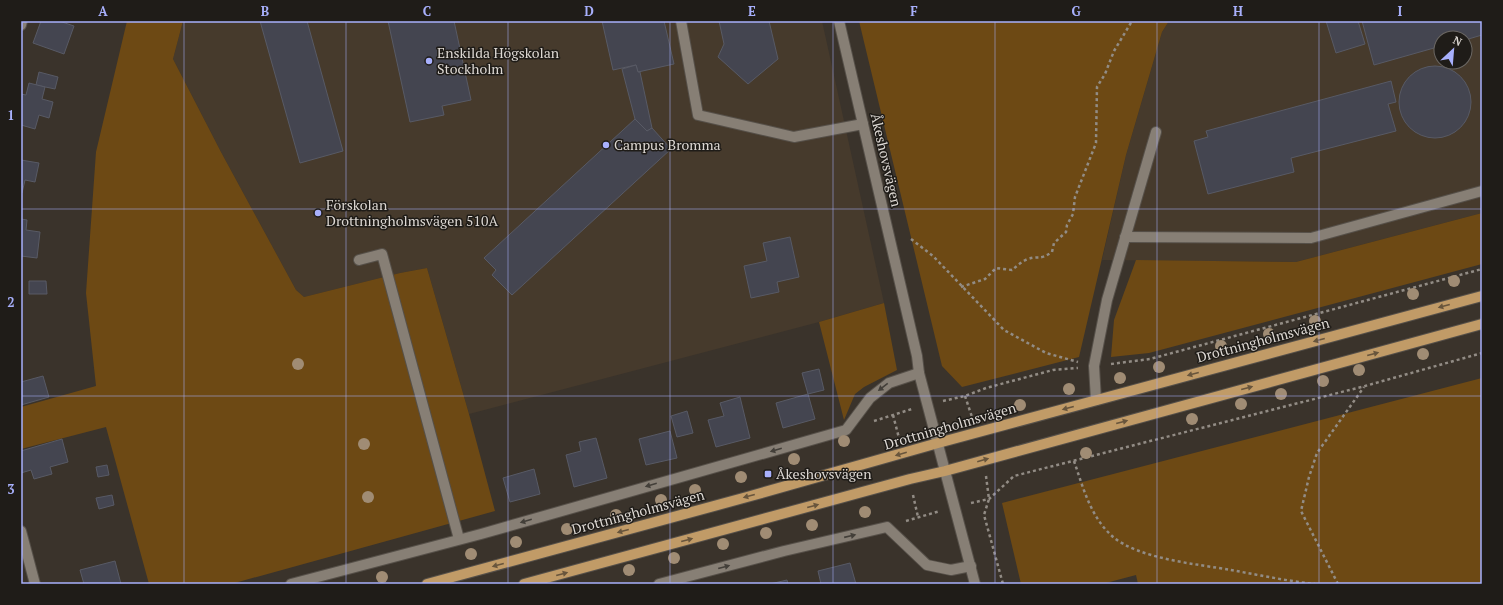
<svg xmlns="http://www.w3.org/2000/svg" width="1503" height="605" viewBox="0 0 1503 605" font-family="'PT Serif',serif">
<rect width="100%" height="100%" fill="#3a332b"/>
<g fill="#463a2c" fill-rule="evenodd">
<polygon points="183,21 822,21 884,303 819,322 469,414 427,268 400,273 304,297 296,290 221,152 173,59"/>
<path d="M1169,21H1482V213L1296,262L1102,260L1126,155L1162,32ZM1441,38H1465V62H1441Z"/>
</g>
<g fill="#6d4914">
<polygon points="127,21 183,21 173,59 221,152 296,290 304,297 400,273 427,268 469,414 495,511 231,584 149,584 106,427 21,449 21,407 96,386 86,293 96,152"/>
<polygon points="859,21 1169,21 1162,32 1126,155 1079,357 962,387 942,366"/>
<polygon points="1482,213 1482,264 1149,353 1111,357 1114,320 1136,260 1296,262"/>
<polygon points="884,303 897,370 864,387 855,394 844,420 819,322"/>
<polygon points="1482,378 1482,584 1138,584 1136,575 1102,584 1021,584 1002,503"/>
</g>
<g fill="#444550" stroke="#585a65">
<polygon points="41,21 59,21 74,26 64,54 33,43"/>
<polygon points="260,21 307,21 343,151 300,163"/>
<polygon points="388,21 454,21 471,100 442,106 444,115 410,122"/>
<polygon points="602,21 664,21 674,64 638,72 636,65 613,70"/>
<polygon points="719,21 769,21 778,59 748,84 718,57 724,44"/>
<polygon points="1326,21 1358,21 1365,44 1336,53"/>
<polygon points="1362,21 1482,21 1482,35 1465,40 1465,38 1441,38 1441,46 1374,65"/>
<polygon points="636,65 638,72 640,72 652,128 647,131 635,119 622,69"/>
<circle cx="1435" cy="102" r="36"/>
<polygon points="39,72 58,77 55,89 36,85"/>
<polygon points="1391,81 1396,102 1388,104 1396,131 1291,158 1294,172 1208,194 1194,141 1208,137 1206,131"/>
<polygon points="29,83 45,87 42,99 53,102 49,118 39,115 35,129 21,125 21,94 26,95"/>
<polygon points="635,119 647,131 652,128 671,149 512,295 492,275 496,270 484,258"/>
<polygon points="21,160 39,163 35,182 25,180 22,193 21,192"/>
<polygon points="21,219 27,220 26,230 40,232 37,258 21,256"/>
<polygon points="790,237 799,277 777,282 779,292 751,298 744,266 767,261 763,243"/>
<polygon points="29,281 46,281 47,294 29,294"/>
<polygon points="819,369 824,390 808,394 802,373"/>
<polygon points="43,376 49,397 21,405 21,382"/>
<polygon points="808,394 815,419 783,428 776,403"/>
<polygon points="740,397 750,438 716,447 708,420 724,416 720,403"/>
<polygon points="687,411 693,433 677,437 671,416"/>
<polygon points="670,431 677,458 646,465 639,439"/>
<polygon points="596,438 607,478 574,487 566,455 581,451 579,442"/>
<polygon points="62,439 68,462 50,467 52,474 34,479 31,470 21,473 21,451"/>
<polygon points="107,465 109,475 98,477 96,467"/>
<polygon points="534,469 540,494 510,502 503,478"/>
<polygon points="112,495 114,505 99,509 96,498"/>
<polygon points="115,561 121,584 84,584 80,570"/>
<polygon points="850,563 856,584 821,584 818,571"/>
<polygon points="787,580 788,584 770,584"/>
</g>
<g fill="none" stroke-linecap="round" stroke-linejoin="round">
<defs>
<g id="minor">
<polyline points="681,21 698,115 794,137 863,124"/>
<polyline points="839,21 917,356 919,373 975,584"/>
<polyline points="21,25 22,21"/>
<polyline points="1125,237 1311,238 1482,191"/>
<polyline points="359,260 382,254 459,539"/>
<polyline points="1096,400 1094,366 1107,300 1156,132"/>
<polyline points="21,531 35,584"/>
<polyline points="291,584 481,534 846,430 870,398 889,383 919,373"/>
<polyline points="659,584 784,551 887,527 927,565 951,570 971,566"/>
</g>
<g id="major">
<polyline points="427,584 747,497 938,443 1482,296"/>
<polyline points="524,584 910,479 945,471 1482,324"/>
</g>
</defs>
<use href="#minor" stroke="#565049" stroke-width="12"/>
<use href="#major" stroke="#565049" stroke-width="12"/>
<g stroke="#928c85" stroke-width="2.5" stroke-dasharray="3 3" stroke-linecap="butt">
<polyline points="911,239 933,256 1004,330 1046,353 1078,362"/>
<path d="M961,287L985,279L996,268L1012,270C1017,266 1022,261 1028,259C1040,255 1039,261 1052,252L1054,243L1066,232L1067,225L1073,214L1075,197L1096,143L1097,87L1105,74L1114,51L1132,21"/>
<polyline points="1111,364 1150,359 1482,269"/>
<polyline points="965,396 972,417"/>
<polyline points="943,401 965,396 986,388 1053,370 1078,368"/>
<polyline points="893,415 899,438"/>
<polyline points="874,421 912,409"/>
<path d="M1074,461C1083,487 1090,516 1112,536C1138,559 1197,564 1231,570C1259,575 1287,581 1315,584"/>
<polyline points="986,476 989,499 984,515 1003,584"/>
<polyline points="913,495 918,517"/>
<polyline points="971,503 989,499 1014,476 1365,386 1482,353"/>
<polyline points="906,521 940,511"/>
<polyline points="1338,584 1301,511 1309,477 1317,453 1364,387"/>
</g>
<use href="#minor" stroke="#877f75" stroke-width="10"/>
<use href="#major" stroke="#c19b67" stroke-width="10"/>
</g>
<g fill="#a08c74">
<circle cx="1454" cy="281" r="6"/>
<circle cx="1413" cy="294" r="6"/>
<circle cx="1315" cy="321" r="6"/>
<circle cx="1269" cy="334" r="6"/>
<circle cx="1221" cy="346" r="6"/>
<circle cx="1423" cy="354" r="6"/>
<circle cx="298" cy="364" r="6"/>
<circle cx="1159" cy="367" r="6"/>
<circle cx="1359" cy="370" r="6"/>
<circle cx="1120" cy="378" r="6"/>
<circle cx="1323" cy="381" r="6"/>
<circle cx="1069" cy="389" r="6"/>
<circle cx="1281" cy="394" r="6"/>
<circle cx="1241" cy="404" r="6"/>
<circle cx="1020" cy="405" r="6"/>
<circle cx="1192" cy="419" r="6"/>
<circle cx="844" cy="441" r="6"/>
<circle cx="364" cy="444" r="6"/>
<circle cx="1086" cy="453" r="6"/>
<circle cx="794" cy="459" r="6"/>
<circle cx="741" cy="477" r="6"/>
<circle cx="695" cy="490" r="6"/>
<circle cx="368" cy="497" r="6"/>
<circle cx="661" cy="500" r="6"/>
<circle cx="865" cy="512" r="6"/>
<circle cx="616" cy="515" r="6"/>
<circle cx="812" cy="525" r="6"/>
<circle cx="567" cy="529" r="6"/>
<circle cx="766" cy="533" r="6"/>
<circle cx="516" cy="542" r="6"/>
<circle cx="723" cy="544" r="6"/>
<circle cx="471" cy="554" r="6"/>
<circle cx="674" cy="558" r="6"/>
<circle cx="629" cy="570" r="6"/>
<circle cx="382" cy="577" r="6"/>
</g>
<defs><path id="oneway-solid" d="M-6-.8H1V-3.2L6.5 0L1 3.2V.8H-6Z"/></defs>
<g fill="#68553c">
<use href="#oneway-solid" transform="translate(1444 306) rotate(165)"/>
<use href="#oneway-solid" transform="translate(1319 340) rotate(165)"/>
<use href="#oneway-solid" transform="translate(1373 354) rotate(-15)"/>
<use href="#oneway-solid" transform="translate(1193 374) rotate(165)"/>
<use href="#oneway-solid" transform="translate(1247 388) rotate(-15)"/>
<use href="#oneway-solid" transform="translate(1068 408) rotate(165)"/>
<use href="#oneway-solid" transform="translate(1122 422) rotate(-15)"/>
<use href="#oneway-solid" transform="translate(901 454) rotate(164)"/>
<use href="#oneway-solid" transform="translate(983 460) rotate(-16)"/>
<use href="#oneway-solid" transform="translate(749 496) rotate(165)"/>
<use href="#oneway-solid" transform="translate(813 506) rotate(-15)"/>
<use href="#oneway-solid" transform="translate(623 531) rotate(165)"/>
<use href="#oneway-solid" transform="translate(687 540) rotate(-15)"/>
<use href="#oneway-solid" transform="translate(498 565) rotate(165)"/>
<use href="#oneway-solid" transform="translate(562 574) rotate(-15)"/>
</g>
<g fill="#433f39">
<use href="#oneway-solid" transform="translate(883 387) rotate(142)"/>
<use href="#oneway-solid" transform="translate(776 450) rotate(164)"/>
<use href="#oneway-solid" transform="translate(651 485) rotate(164)"/>
<use href="#oneway-solid" transform="translate(526 521) rotate(164)"/>
<use href="#oneway-solid" transform="translate(850 536) rotate(-13)"/>
<use href="#oneway-solid" transform="translate(724 567) rotate(-15)"/>
</g>
<path fill="none" stroke="#a8b0fc" stroke-width="1" stroke-opacity="0.55" d="M184,21V584M346,21V584M508,21V584M670,21V584M833,21V584M995,21V584M1157,21V584M1319,21V584M21,209H1482M21,396H1482"/>
<g fill="#a8b0fc" stroke="#1f1c18" stroke-width="1.5">
<circle cx="429" cy="61" r="4"/>
<circle cx="606" cy="145" r="4"/>
<circle cx="318" cy="213" r="4"/>
<rect x="764" y="470" width="8" height="8" rx="2"/>
</g>
<g text-anchor="middle" stroke-width="3" stroke-linejoin="round" paint-order="stroke">
<g font-size="14" fill="#ddd8d3" stroke="#1f1c18" text-anchor="start">
<text x="437" y="58">Enskilda Högskolan<tspan x="437" dy="16">Stockholm</tspan></text>
<text x="614" y="150">Campus Bromma</text>
<text x="326" y="210">Förskolan<tspan x="326" dy="16">Drottningholmsvägen 510A</tspan></text>
<text x="776" y="479">Åkeshovsvägen</text>
</g>
<g font-size="14" fill="#ddd8d3" stroke="#1f1c18">
<text transform="translate(886 160) rotate(77)" y="5">Åkeshovsvägen</text>
<text transform="translate(1263 340) rotate(-15)" y="5">Drottningholmsvägen</text>
<text transform="translate(950 426) rotate(-16)" y="5">Drottningholmsvägen</text>
<text transform="translate(638 512) rotate(-15)" y="5">Drottningholmsvägen</text>
</g>
</g>
<rect width="1503" height="605" fill="none" stroke="#1f1c18" stroke-width="44"/>
<g transform="translate(1453 50) rotate(26)"><circle r="19" fill="#1f1c18" stroke="#6b6763"/>
<path d="M0-3L7 15L0 10L-7 15Z" fill="#a8b0fc"/>
<text y="-6" font-size="11" font-weight="bold" text-anchor="middle" fill="#ddd8d3">N</text>
</g>
<rect x="22" y="22" width="1459" height="561" fill="none" stroke="#a8b0fc" stroke-width="1.5"/>
<g font-size="13" text-anchor="middle" font-weight="bold" fill="#a8b0fc">
<text x="103" y="16">A</text>
<text x="265" y="16">B</text>
<text x="427" y="16">C</text>
<text x="589" y="16">D</text>
<text x="752" y="16">E</text>
<text x="914" y="16">F</text>
<text x="1076" y="16">G</text>
<text x="1238" y="16">H</text>
<text x="1400" y="16">I</text>
<text x="11" y="120">1</text>
<text x="11" y="307">2</text>
<text x="11" y="494">3</text>
</g>
</svg>
